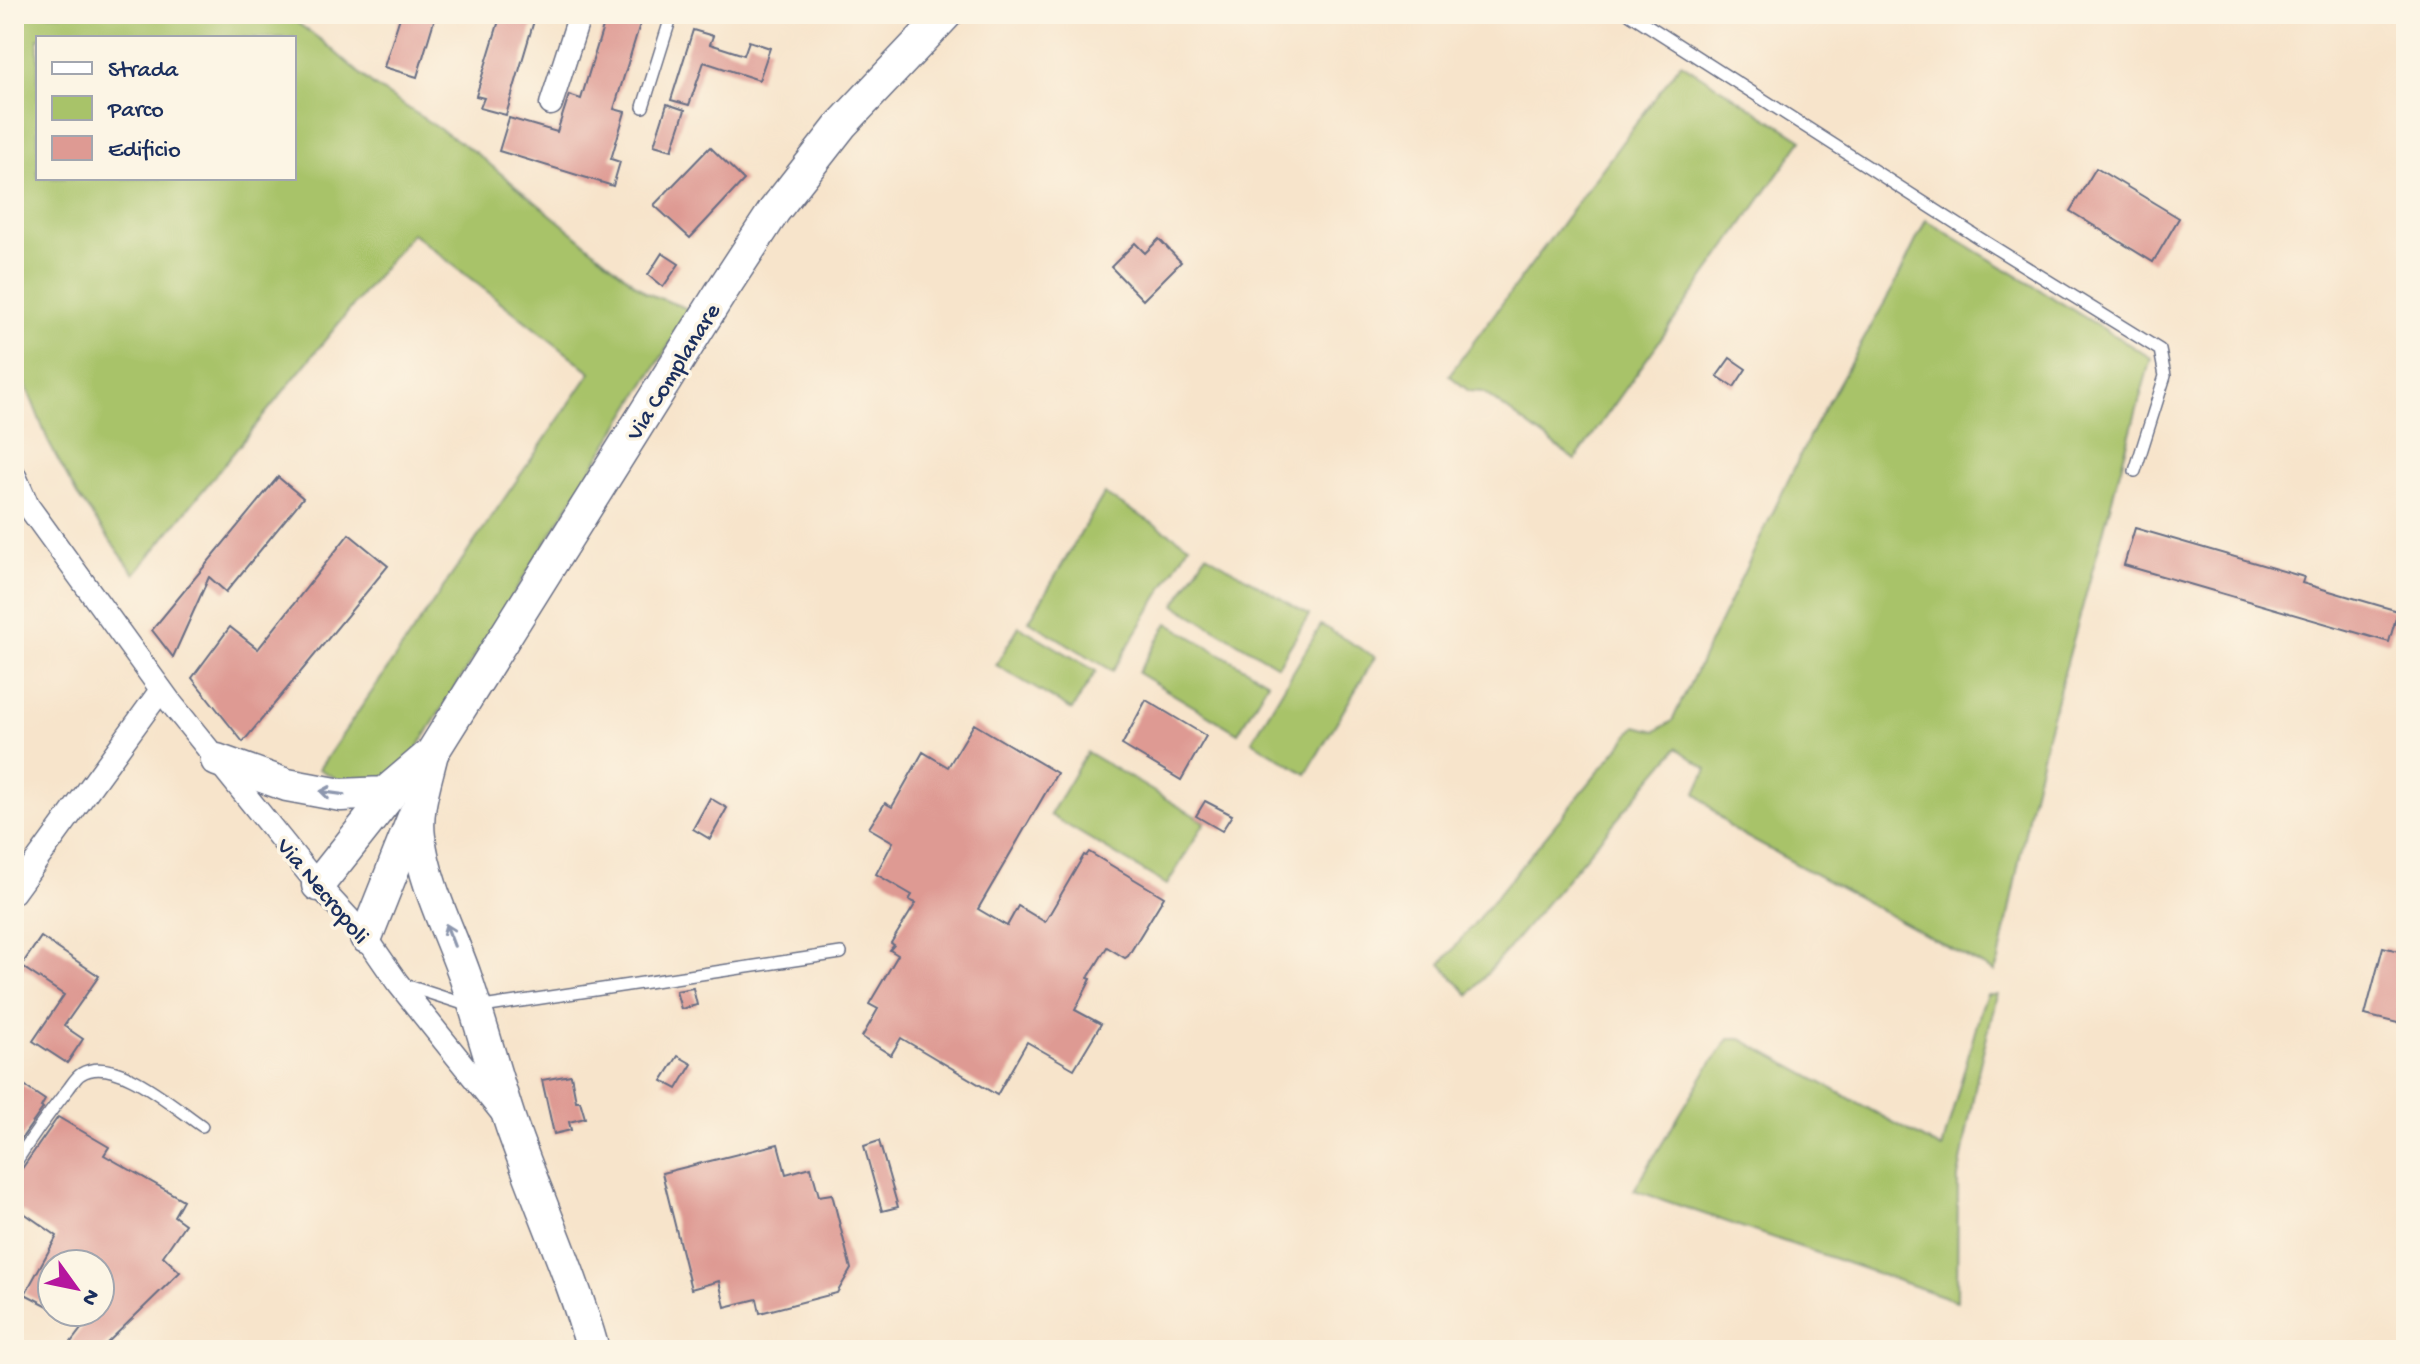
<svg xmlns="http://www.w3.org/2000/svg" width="2420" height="1364" viewBox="0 0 2420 1364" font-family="'Gochi Hand',sans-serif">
<rect width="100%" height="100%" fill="#fcf5e5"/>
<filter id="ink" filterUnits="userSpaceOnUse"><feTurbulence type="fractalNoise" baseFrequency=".0125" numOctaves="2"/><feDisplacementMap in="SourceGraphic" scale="16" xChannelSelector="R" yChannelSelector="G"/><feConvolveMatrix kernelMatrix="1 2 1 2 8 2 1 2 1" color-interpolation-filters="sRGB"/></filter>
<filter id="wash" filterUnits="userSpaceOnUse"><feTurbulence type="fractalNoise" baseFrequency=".006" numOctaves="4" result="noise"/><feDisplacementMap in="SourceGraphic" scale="32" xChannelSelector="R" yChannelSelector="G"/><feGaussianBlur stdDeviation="1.8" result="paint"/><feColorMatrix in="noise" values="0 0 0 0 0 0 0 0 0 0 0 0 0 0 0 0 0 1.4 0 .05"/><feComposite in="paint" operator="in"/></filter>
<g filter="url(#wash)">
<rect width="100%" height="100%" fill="#f7e4cb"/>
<g fill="#a8c369" stroke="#627964" stroke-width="2" fill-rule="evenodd">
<path d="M14,14H285L321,40L373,85L476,153L646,293L691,310L411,758L393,775L346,784L319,769L591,372L412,233L135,574L77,495L49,443L14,355ZM38,38H294V178H38Z"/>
<polygon points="1681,63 1802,140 1575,460 1483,392 1469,391 1449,375"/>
<polygon points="1926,220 2151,358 2047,735 2030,807 1999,961 1994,972 1732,829 1696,793 1707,769 1677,748 1469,995 1441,964 1636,726 1656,731 1672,721 1814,427 1894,286"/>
<polygon points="1104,494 1189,545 1113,671 1029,621"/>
<polygon points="1206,554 1309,615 1278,666 1175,605"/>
<polygon points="1168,623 1268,682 1238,733 1138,673"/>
<polygon points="1321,625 1375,657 1306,774 1252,741"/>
<polygon points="1019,626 1096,671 1072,710 996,665"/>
<polygon points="1087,752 1205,822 1167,885 1050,815"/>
<polygon points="1987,995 1997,995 1978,1072 1958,1178 1957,1301 1634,1190 1706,1071 1729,1039 1741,1039 1942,1149 1982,1006"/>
</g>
<g id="blocks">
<g fill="#de9a93">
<polygon points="401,14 436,14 417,77 384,67"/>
<polygon points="501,14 536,14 506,115 480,108 484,98 476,96"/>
<polygon points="607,14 643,14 614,109 625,112 611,159 620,162 613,186 499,151 509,118 557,132 569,95 581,99"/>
<polygon points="693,30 713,36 710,44 744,55 749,41 770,48 759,80 704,62 689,105 671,100"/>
<polygon points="667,104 685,110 672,150 654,145"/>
<polygon points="710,147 744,180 690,238 654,205"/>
<polygon points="2096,168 2179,218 2153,262 2070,211"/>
<polygon points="1159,239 1181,262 1143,300 1111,267 1135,243 1145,253"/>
<polygon points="662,253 679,264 663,287 648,275"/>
<polygon points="1730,358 1746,369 1734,387 1717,376"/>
<polygon points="278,477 303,498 226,592 209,577 173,657 152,630"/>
<polygon points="2135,528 2304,577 2302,583 2398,611 2389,642 2124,565"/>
<polygon points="349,534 388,566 243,742 192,678 230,627 258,649"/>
<polygon points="1146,700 1206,736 1181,780 1122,745"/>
<polygon points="974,724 1057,773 978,909 1007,926 1018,906 1045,922 1084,855 1086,856 1089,852 1164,897 1128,956 1125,958 1107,947 1088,978 1091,979 1075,1010 1101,1024 1074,1069 1027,1042 997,1095 901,1038 891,1055 862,1037 878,1009 869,1004 898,955 890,950 894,945 891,943 916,903 909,900 912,895 876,874 893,842 869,828 885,803 892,807 923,752 948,767"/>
<polygon points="710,798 727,808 710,839 693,829"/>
<polygon points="1205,801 1232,815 1222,831 1196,816"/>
<polygon points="41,937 99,976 64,1026 83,1039 67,1063 33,1041 64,995 21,966"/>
<polygon points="2383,947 2406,953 2406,1025 2365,1015"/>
<polygon points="693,988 697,1005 681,1009 676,991"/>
<polygon points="678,1056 692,1064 677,1089 662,1081"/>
<polygon points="571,1075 576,1101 580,1101 585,1118 569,1122 571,1130 554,1134 542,1080"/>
<polygon points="14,1079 45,1100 41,1107 43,1108 14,1149"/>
<polygon points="58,1117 109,1147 104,1155 183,1200 174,1216 185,1224 163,1256 180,1272 100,1350 65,1350 84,1325 60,1312 100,1312 100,1264 52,1264 52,1308 25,1294 57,1236 14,1206 14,1173 21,1170"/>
<polygon points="879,1141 898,1207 882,1211 864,1146"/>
<polygon points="778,1144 786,1174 811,1167 819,1196 832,1194 851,1269 837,1293 760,1313 757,1299 725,1307 719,1281 691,1289 662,1173"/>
</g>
</g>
</g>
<g filter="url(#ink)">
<use href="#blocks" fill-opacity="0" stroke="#686e84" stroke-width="2"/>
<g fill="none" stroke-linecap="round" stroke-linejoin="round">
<defs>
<g id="lane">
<polyline points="1630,14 1979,238 2160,350 2165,376 2135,471"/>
<polyline points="643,107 672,14"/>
<polyline points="405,985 476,1008 841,953"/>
<path d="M14,1165C31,1138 49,1113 69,1088C72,1084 77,1076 81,1074C115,1053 175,1108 202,1126"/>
</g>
<g id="street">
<polyline points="551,104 580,14"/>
<polyline points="14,474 28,506 171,703 318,885 366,937 397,982 501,1112"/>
<polyline points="14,892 161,690"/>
</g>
<g id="secondary">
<path d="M432,753C426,779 415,810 419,837C425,886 449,930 465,976C482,1026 495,1077 512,1127C538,1201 572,1274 593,1350"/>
<polyline points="217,760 287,785 341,795 385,793 432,753 721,292 774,211 842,124 946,14"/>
<polyline points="318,885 399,783"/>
<polyline points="366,937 415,814"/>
</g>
</defs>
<use href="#lane" stroke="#686e84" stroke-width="14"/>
<use href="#street" stroke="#686e84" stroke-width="25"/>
<use href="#secondary" stroke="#686e84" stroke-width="35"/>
<use href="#lane" stroke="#fff" stroke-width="11"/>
<use href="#street" stroke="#fff" stroke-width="22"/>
<use href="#secondary" stroke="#fff" stroke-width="32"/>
</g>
<defs><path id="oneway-shaft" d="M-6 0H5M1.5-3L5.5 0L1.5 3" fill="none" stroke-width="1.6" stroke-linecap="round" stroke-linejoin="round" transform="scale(2)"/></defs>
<g stroke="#8d97ae">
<use href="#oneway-shaft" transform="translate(332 793) rotate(-172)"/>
<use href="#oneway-shaft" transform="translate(450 935) rotate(-111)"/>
</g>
</g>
<g text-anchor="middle" stroke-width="7" stroke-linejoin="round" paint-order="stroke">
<g font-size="24" fill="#1b2f5e" stroke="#fcf5e5">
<text transform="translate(672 371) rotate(-58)" y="8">Via Complanare</text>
<text transform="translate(324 890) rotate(50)" y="8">Via Necropoli</text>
</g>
</g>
<rect width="2420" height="1364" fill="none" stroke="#fcf5e5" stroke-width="48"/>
<rect x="36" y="36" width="260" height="144" fill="#fcf5e5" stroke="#a2a6af" stroke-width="2"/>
<rect x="52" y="62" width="40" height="12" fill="#ffffff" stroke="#a2a6af" stroke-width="2"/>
<text x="108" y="76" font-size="24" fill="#1b2f5e">Strada</text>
<rect x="52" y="96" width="40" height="24" fill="#a8c369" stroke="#a2a6af" stroke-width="2"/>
<text x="108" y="116" font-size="24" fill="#1b2f5e">Parco</text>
<rect x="52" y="136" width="40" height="24" fill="#de9a93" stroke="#a2a6af" stroke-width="2"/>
<text x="108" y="156" font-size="24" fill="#1b2f5e">Edificio</text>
<g transform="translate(76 1288) rotate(123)"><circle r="38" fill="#fcf5e5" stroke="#a2a6af" stroke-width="2"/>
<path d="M0-6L14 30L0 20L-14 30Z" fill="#b5179e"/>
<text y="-12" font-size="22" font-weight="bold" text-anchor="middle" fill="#1b2f5e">N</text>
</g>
</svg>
